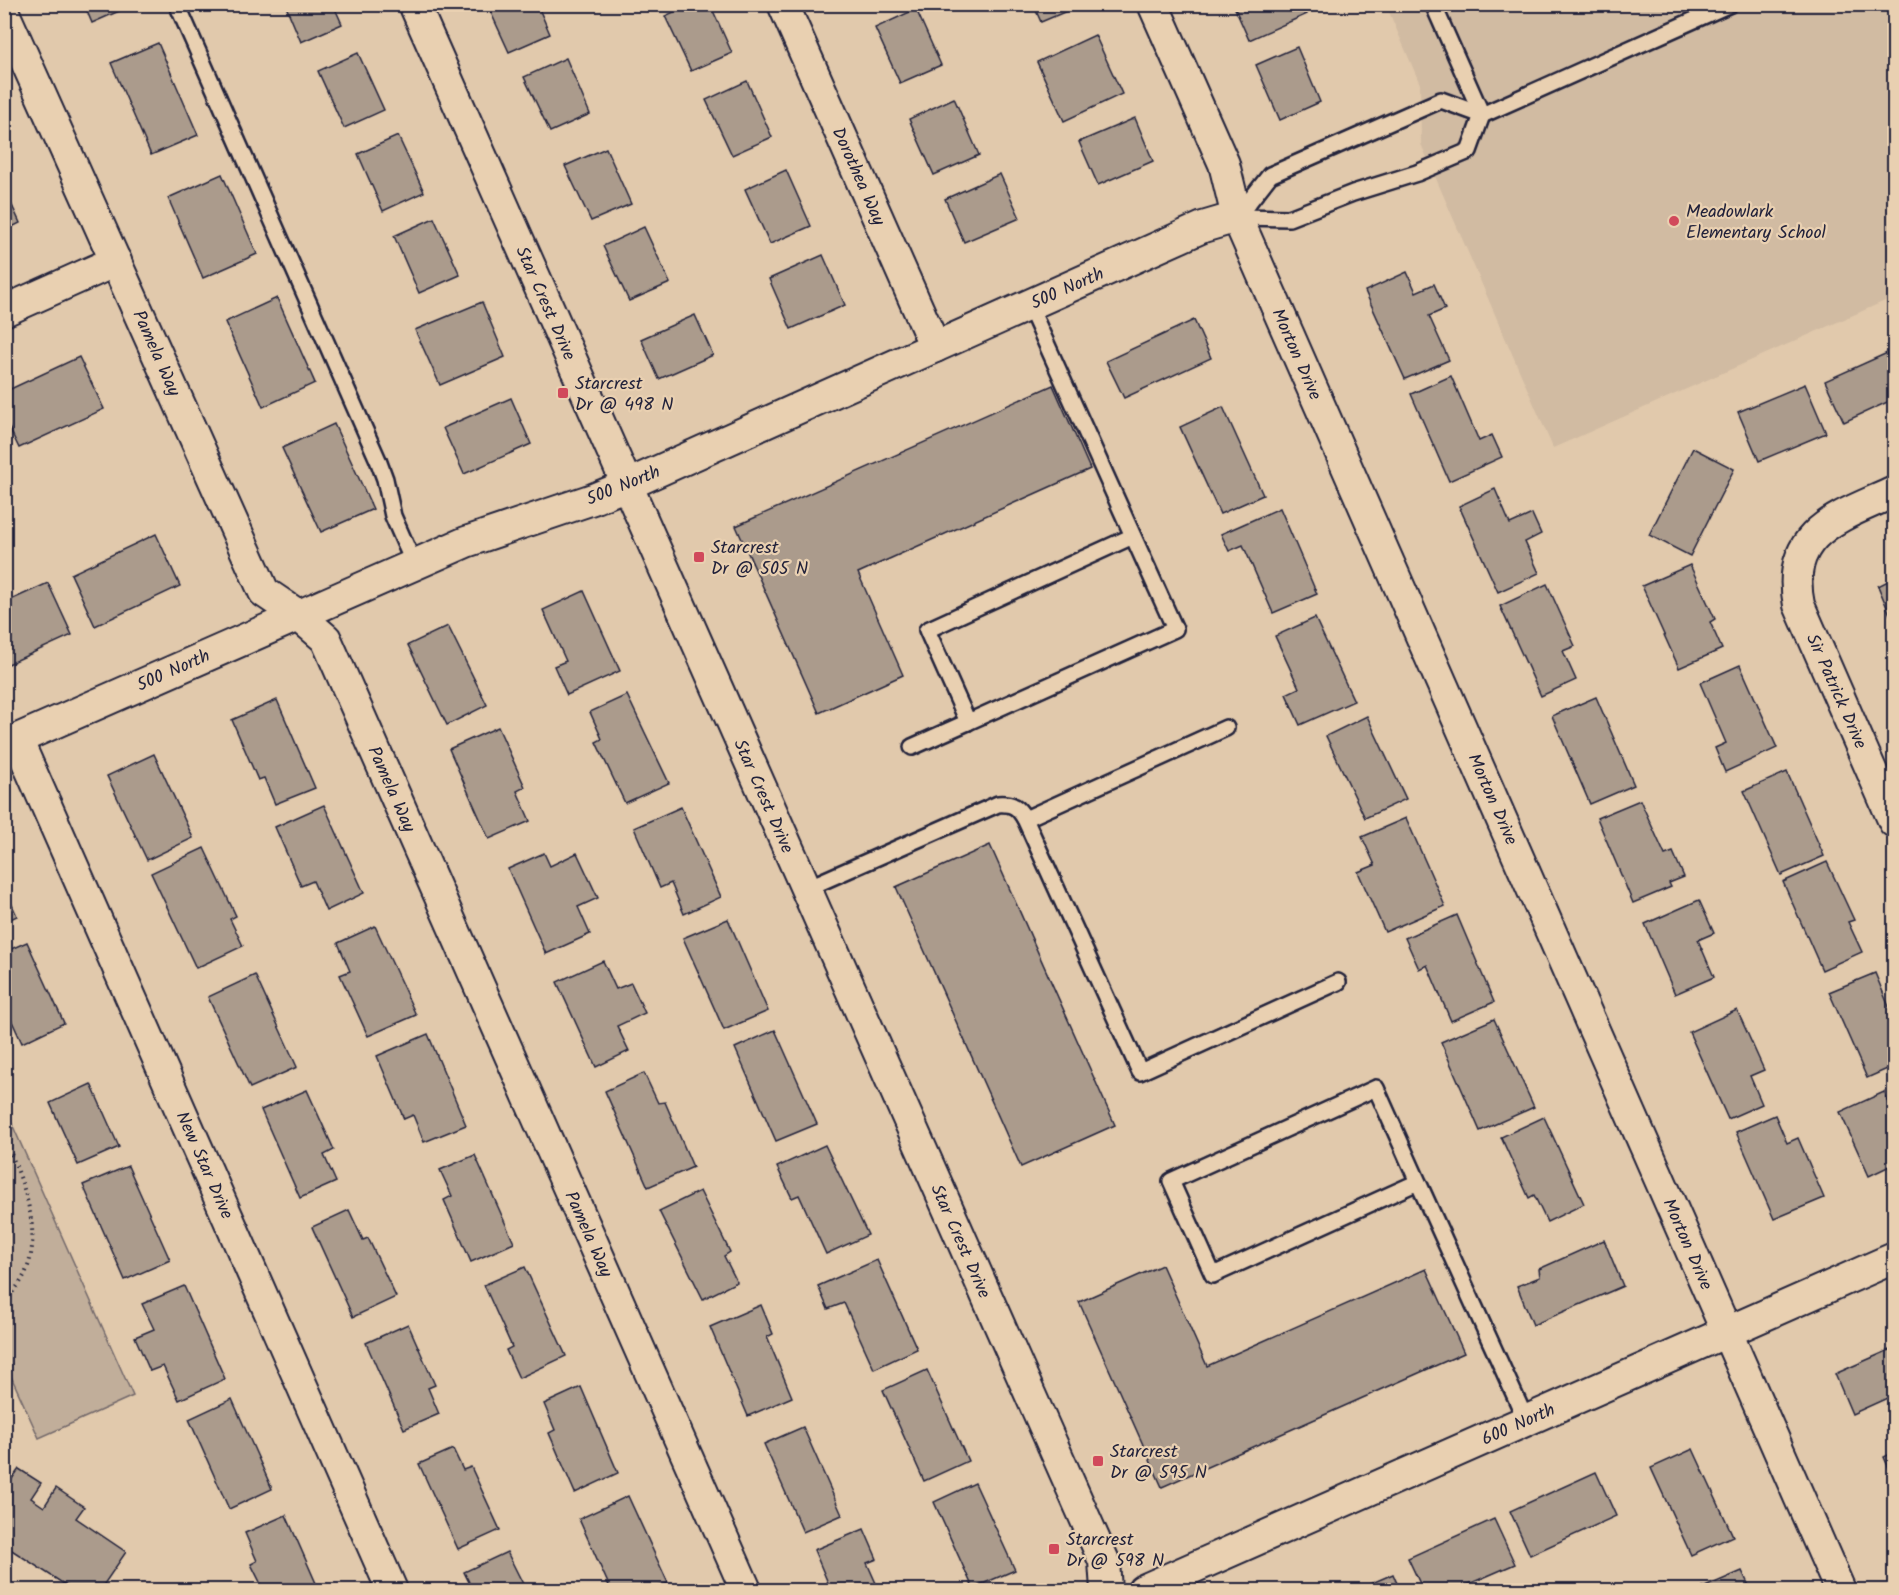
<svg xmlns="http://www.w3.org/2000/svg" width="1899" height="1595" viewBox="0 0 1899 1595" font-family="Kalam,sans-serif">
<rect width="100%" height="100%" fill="#e1c9ac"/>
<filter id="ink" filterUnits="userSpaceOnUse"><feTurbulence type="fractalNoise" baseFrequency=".0167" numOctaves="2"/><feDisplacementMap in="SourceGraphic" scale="12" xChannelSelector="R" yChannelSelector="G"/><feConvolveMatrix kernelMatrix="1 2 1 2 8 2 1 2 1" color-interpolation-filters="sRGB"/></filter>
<g filter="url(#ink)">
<polygon fill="#d1bba2" points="1386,5 1894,5 1894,297 1553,448 1421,144 1420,84"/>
<polygon fill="#c1ae9a" stroke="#72686a" stroke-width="1.5" points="4,1106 133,1396 39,1438 5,1363"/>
<g fill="#ab9b8c" stroke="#22223b" stroke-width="1.5">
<polygon points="84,4 135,4 92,23"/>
<polygon points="285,4 333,4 342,24 301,42"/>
<polygon points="487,4 537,4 550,34 509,52"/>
<polygon points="691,4 710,4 732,53 691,71 665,16"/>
<polygon points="1033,4 1081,4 1081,5 1041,22"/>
<polygon points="1233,4 1303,4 1307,14 1249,40"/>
<polygon points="916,9 941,65 900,83 875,28"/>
<polygon points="1095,35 1122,94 1064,121 1037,62"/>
<polygon points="158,43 198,135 151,155 111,63"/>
<polygon points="1297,47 1320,102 1280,120 1256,65"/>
<polygon points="358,53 384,110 344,128 318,71"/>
<polygon points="566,58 590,114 550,132 524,77"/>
<polygon points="747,81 772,137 732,155 706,100"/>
<polygon points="954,98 979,155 934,175 909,119"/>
<polygon points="1135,118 1153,161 1098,185 1079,142"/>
<polygon points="398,136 424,192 383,211 358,154"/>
<polygon points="606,148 631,204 591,221 565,166"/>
<polygon points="786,170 811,226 770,244 745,189"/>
<polygon points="222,174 257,254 203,278 168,198"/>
<polygon points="1000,174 1020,218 964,242 945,199"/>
<polygon points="4,188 20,223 4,231"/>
<polygon points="434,218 460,275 419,293 394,236"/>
<polygon points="644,227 670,283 629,301 603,246"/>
<polygon points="823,255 845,305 791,329 769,279"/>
<polygon points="1407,272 1416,292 1434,284 1445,309 1429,316 1449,360 1405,379 1365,291"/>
<polygon points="277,298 315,383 263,407 225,322"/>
<polygon points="482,302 505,357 440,385 415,330"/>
<polygon points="695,315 713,355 659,379 641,339"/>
<polygon points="1194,320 1211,358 1124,398 1106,361"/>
<polygon points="1894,350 1894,399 1844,422 1825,381"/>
<polygon points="79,357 104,409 19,448 4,417 4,392"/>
<polygon points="1451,376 1479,441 1492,435 1502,457 1449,481 1411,394"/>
<polygon points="1805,384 1826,433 1759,461 1738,412"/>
<polygon points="1053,385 1090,469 858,573 903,675 819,713 736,526"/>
<polygon points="511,398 531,444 464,474 443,428"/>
<polygon points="1223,407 1263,495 1220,514 1180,427"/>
<polygon points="334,424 373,509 321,532 282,448"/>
<polygon points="1693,448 1734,469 1690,556 1649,535"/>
<polygon points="1495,489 1510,524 1532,514 1541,534 1525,542 1539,573 1498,592 1459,506"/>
<polygon points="1280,508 1317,594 1273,613 1243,545 1229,551 1221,534"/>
<polygon points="156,534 180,586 95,626 71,574"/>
<polygon points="1690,565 1715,619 1710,622 1722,649 1679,668 1642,586"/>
<polygon points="1894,578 1894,624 1878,586"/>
<polygon points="48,583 72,635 4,666 4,603"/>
<polygon points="1547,584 1575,646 1563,651 1576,680 1541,696 1500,606"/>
<polygon points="584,591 620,671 567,695 554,666 566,661 543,610"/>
<polygon points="1315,618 1354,701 1300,725 1286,694 1299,688 1275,636"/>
<polygon points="448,626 487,705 447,725 408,645"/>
<polygon points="1740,665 1777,748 1725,772 1715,748 1726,743 1700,683"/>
<polygon points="627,695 669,783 625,803 596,742 602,739 590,712"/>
<polygon points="1596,697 1634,785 1590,804 1552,716"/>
<polygon points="277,700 315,788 275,804 264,778 258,780 232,720"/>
<polygon points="1367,716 1406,799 1365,818 1326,736"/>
<polygon points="498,727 525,787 517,791 530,821 489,839 449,749"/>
<polygon points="154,754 193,838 147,860 107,776"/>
<polygon points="1787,772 1824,856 1781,875 1744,791"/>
<polygon points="1640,800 1665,855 1673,852 1684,877 1669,883 1671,887 1633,903 1597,818"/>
<polygon points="324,805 364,893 326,911 313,881 301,886 275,827"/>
<polygon points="681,807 721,897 684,914 671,883 660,888 634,828"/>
<polygon points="1406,818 1445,906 1385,932 1358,872 1375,865 1362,837"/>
<polygon points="990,845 1115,1125 1021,1167 896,887"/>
<polygon points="204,848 236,916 230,919 243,946 196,968 151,873"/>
<polygon points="544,853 550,866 577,853 598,898 578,907 590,934 546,954 508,869"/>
<polygon points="1827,862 1854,920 1848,922 1862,952 1822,970 1783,882"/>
<polygon points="4,887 17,916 4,922"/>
<polygon points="1699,900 1714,933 1698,940 1714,977 1675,994 1645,924"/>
<polygon points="1457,915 1494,1002 1451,1021 1427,965 1419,969 1405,938"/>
<polygon points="728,919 768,1011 724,1030 683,938"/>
<polygon points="375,926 416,1015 368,1036 340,975 350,971 338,943"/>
<polygon points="27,942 64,1023 22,1043 4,1004 4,952"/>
<polygon points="603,961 616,989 631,983 645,1013 617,1026 629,1051 596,1067 557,982"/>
<polygon points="1875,973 1894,1019 1894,1066 1867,1078 1829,992"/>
<polygon points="255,975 297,1067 250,1088 208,997"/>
<polygon points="1737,1010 1764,1070 1750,1076 1762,1104 1728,1119 1689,1032"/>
<polygon points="1494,1019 1534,1107 1480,1131 1441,1042"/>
<polygon points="775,1030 817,1124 776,1141 735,1048"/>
<polygon points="428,1034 466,1125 424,1142 413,1115 404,1119 377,1056"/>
<polygon points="644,1073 658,1103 665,1102 693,1167 648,1187 605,1091"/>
<polygon points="91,1084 119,1147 78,1165 50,1103"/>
<polygon points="307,1090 334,1150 324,1155 336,1182 300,1198 261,1110"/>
<polygon points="1884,1092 1894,1115 1894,1164 1869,1176 1840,1112"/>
<polygon points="1775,1115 1787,1143 1798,1138 1824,1198 1774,1219 1736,1132"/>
<polygon points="1544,1117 1584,1204 1547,1222 1534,1195 1529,1198 1501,1137"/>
<polygon points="825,1145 868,1235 826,1254 799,1195 792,1198 777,1167"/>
<polygon points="475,1155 514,1243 471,1262 444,1200 452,1196 440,1170"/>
<polygon points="128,1166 170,1260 125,1280 83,1185"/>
<polygon points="700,1191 730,1252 724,1256 737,1282 703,1299 659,1211"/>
<polygon points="349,1210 363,1240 368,1238 396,1297 353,1317 312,1227"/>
<polygon points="1604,1240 1623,1286 1533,1325 1517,1286 1540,1277 1539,1269"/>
<polygon points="877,1260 917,1349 874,1369 844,1303 828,1309 818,1286"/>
<polygon points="1162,1265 1207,1366 1426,1269 1464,1353 1162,1487 1079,1302"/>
<polygon points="525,1267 566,1356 519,1378 506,1350 512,1347 484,1285"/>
<polygon points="184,1286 225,1379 179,1400 163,1366 150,1371 135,1337 154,1329 142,1304"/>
<polygon points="761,1305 773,1334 767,1337 792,1397 748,1416 710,1327"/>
<polygon points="408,1324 435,1385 428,1388 439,1414 404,1429 366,1343"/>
<polygon points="1894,1348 1894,1395 1852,1414 1835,1374"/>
<polygon points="927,1370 968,1461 924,1481 883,1390"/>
<polygon points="581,1387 618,1473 575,1493 549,1433 555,1430 544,1404"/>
<polygon points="232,1399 272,1489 229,1509 189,1419"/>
<polygon points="803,1427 842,1515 803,1532 764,1444"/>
<polygon points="453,1449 463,1470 471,1467 500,1530 458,1549 419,1464"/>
<polygon points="1693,1449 1733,1536 1691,1555 1651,1468"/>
<polygon points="1894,1452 1894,1480 1884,1457"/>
<polygon points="19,1469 41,1483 31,1498 44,1507 56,1488 84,1507 76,1518 126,1552 100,1590 73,1590 4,1545 4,1490"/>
<polygon points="1596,1472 1616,1516 1530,1555 1510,1511"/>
<polygon points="975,1483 1015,1570 973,1588 934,1502"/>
<polygon points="628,1496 668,1583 651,1590 611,1590 579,1519"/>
<polygon points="286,1515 319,1590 264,1590 251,1564 257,1561 245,1533"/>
<polygon points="1494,1519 1515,1564 1455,1590 1423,1590 1408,1558"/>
<polygon points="864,1529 877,1559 867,1563 879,1590 831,1590 814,1550"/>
<polygon points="507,1552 526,1590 473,1590 464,1572"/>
<polygon points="1742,1571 1751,1590 1698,1590"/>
<polygon points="1393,1574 1400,1590 1356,1590"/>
</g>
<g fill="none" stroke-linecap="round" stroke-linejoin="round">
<defs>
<g id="lane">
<polyline points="177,4 378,460 385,479 393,516 414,564"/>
<polyline points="1237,217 1270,175 1441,100 1482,115 1730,4"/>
<polyline points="1237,217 1289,218 1353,193 1417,173 1469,151 1482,115 1433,4"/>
<polyline points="1029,305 1133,536 927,630 968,722 1175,629 1133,536"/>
<polyline points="912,747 968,722"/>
<polyline points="1025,819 1226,728"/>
<path d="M805,889L998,804C1013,803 1018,807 1025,819L1140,1072L1338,982"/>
<polyline points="1418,1182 1376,1088 1171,1181 1213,1275 1418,1182 1526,1420"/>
</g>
<g id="street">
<polyline points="414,4 1104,1561 1106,1590"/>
<polyline points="783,4 935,347"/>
<polyline points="1153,4 1224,164 1237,217 1840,1590"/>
<polyline points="4,13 264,592 298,615 326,639 746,1590"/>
<polyline points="4,311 116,261"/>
<path d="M1894,492C1840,517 1784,531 1799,605L1894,822"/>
<polyline points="17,739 392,1590"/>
<polyline points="4,745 466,542 593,499 627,485 1203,227 1237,217"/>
<polyline points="1143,1590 1894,1258"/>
</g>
</defs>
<use href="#lane" stroke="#22223b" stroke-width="20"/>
<use href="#street" stroke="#22223b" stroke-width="34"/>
<path stroke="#22223b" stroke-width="4" stroke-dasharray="1.5 4.5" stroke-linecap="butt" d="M4,1138C26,1187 55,1259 4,1300"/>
<use href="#lane" stroke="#e9d0b1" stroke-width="15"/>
<use href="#street" stroke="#e9d0b1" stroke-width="30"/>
</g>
</g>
<g fill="#d1495b" stroke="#e9d0b1" stroke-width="2">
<circle cx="1674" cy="221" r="6"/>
<rect x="557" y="387" width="12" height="12" rx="3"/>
<rect x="693" y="551" width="12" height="12" rx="3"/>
<rect x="1092" y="1455" width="12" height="12" rx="3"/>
<rect x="1048" y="1543" width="12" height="12" rx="3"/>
</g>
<g text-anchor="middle" stroke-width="4.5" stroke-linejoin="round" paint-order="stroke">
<g font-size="18" fill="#22223b" stroke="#e9d0b1">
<text transform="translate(859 176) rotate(66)" y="6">Dorothea Way</text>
<text transform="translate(1067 288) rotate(-24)" y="6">500 North</text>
<text transform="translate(546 303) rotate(66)" y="6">Star Crest Drive</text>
<text transform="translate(157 353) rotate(66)" y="6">Pamela Way</text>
<text transform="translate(1297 354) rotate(66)" y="6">Morton Drive</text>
<text transform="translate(623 485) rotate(-22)" y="6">500 North</text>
<text transform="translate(173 670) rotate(-24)" y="6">500 North</text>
<text transform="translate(1837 691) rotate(66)" y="6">Sir Patrick Drive</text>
<text transform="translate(392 789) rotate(66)" y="6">Pamela Way</text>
<text transform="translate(764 796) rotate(66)" y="6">Star Crest Drive</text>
<text transform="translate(1493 799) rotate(66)" y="6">Morton Drive</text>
<text transform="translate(205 1165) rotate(66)" y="6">New Star Drive</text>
<text transform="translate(589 1234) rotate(66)" y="6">Pamela Way</text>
<text transform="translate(961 1241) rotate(66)" y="6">Star Crest Drive</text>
<text transform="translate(1688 1244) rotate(66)" y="6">Morton Drive</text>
<text transform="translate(1518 1424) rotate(-24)" y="6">600 North</text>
</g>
<g font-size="18" fill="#22223b" stroke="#e9d0b1" text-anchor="start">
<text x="1686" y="217">Meadowlark<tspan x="1686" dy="21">Elementary School</tspan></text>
<text x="575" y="389">Starcrest<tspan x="575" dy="21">Dr @ 498 N</tspan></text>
<text x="711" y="553">Starcrest<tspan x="711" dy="21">Dr @ 505 N</tspan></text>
<text x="1110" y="1457">Starcrest<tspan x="1110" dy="21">Dr @ 595 N</tspan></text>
<text x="1066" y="1545">Starcrest<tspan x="1066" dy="21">Dr @ 598 N</tspan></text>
</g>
</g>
<rect width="1899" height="1595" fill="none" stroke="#e9d0b1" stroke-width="24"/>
<rect x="12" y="12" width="1875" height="1571" fill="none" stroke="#22223b" stroke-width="2" filter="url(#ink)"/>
</svg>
